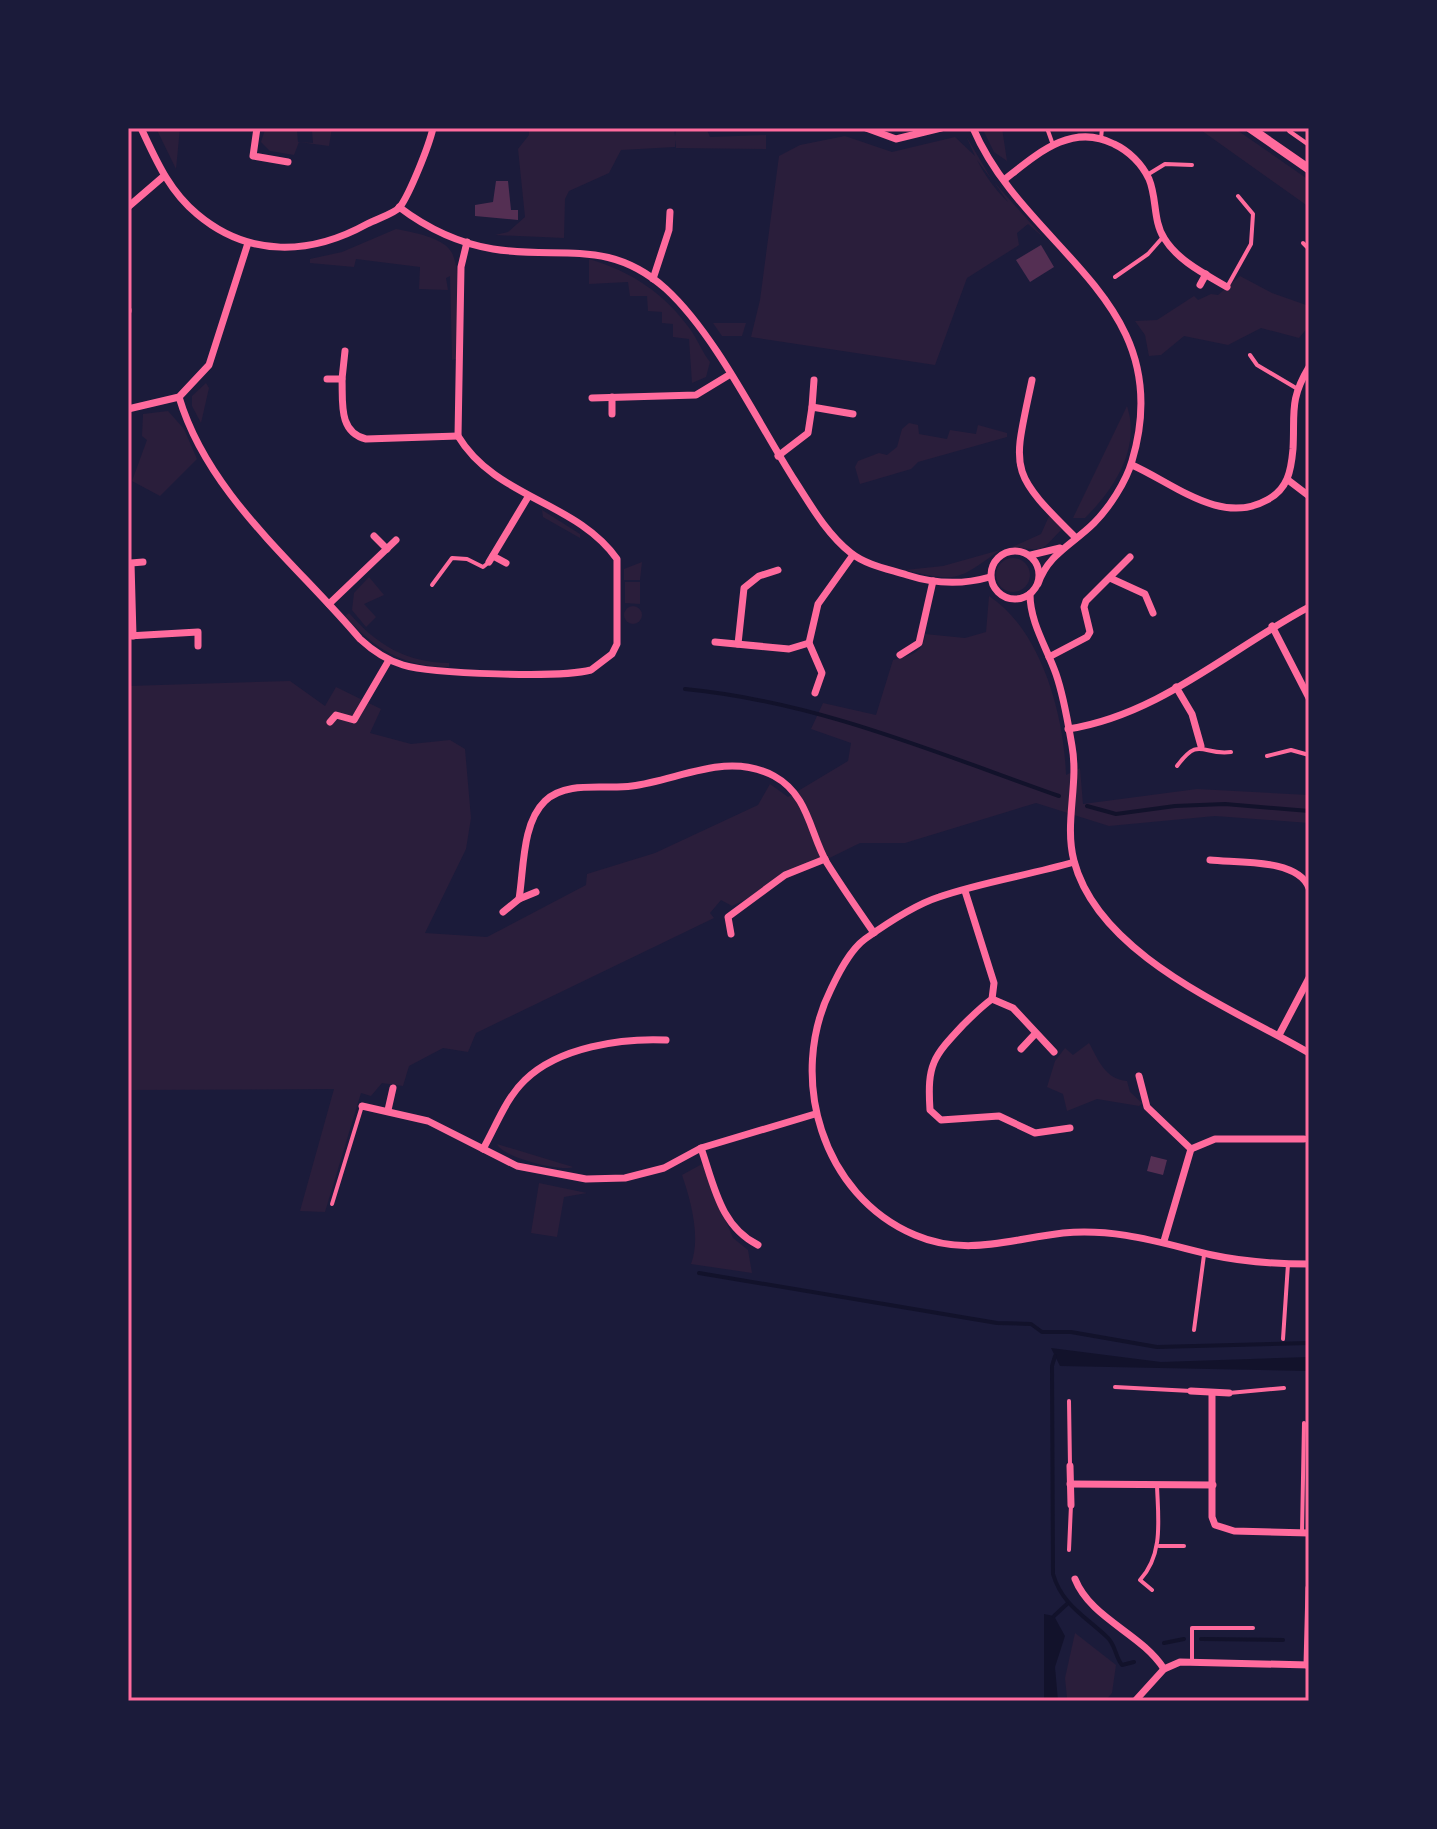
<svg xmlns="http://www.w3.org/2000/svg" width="1437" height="1829" viewBox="0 0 1437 1829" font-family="'Playfair Display',serif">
<rect width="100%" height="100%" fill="#1b1b3a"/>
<g fill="#2a1e3b">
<polygon points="156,128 180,128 176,169"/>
<polygon points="269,128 297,130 298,142 313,143 312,130 332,128 329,146 299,142 294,155 270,151 261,142 265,130"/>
<polygon points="529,128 674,128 675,136 676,130 707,130 710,137 766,135 766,149 676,148 676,140 675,147 621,150 609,173 569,191 565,199 564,238 495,235 508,232 525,217 518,149 529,135"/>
<polygon points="982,128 1002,128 1007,161 994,152"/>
<polygon points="1198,128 1234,128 1309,180 1309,207"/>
<path d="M845,136L892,152L955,137L975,156L966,136L992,180L977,160C984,174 996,191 1008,202L994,182L1044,238L1028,224L1017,233L1019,245L967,278L935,365L751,337L760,300L779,156L800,145Z"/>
<path d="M396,229C411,232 444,237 452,253C463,275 457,333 456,359L452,360L450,276L446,278L448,290L419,289L420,267L356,259L354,267L310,263V259L342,252Z"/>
<path d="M589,259C632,272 664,293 690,329C698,340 702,352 710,362L706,377L692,383L689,339L673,337V324L662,323V312L648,311L647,296H630L628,282L589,284Z"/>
<polygon points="1240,276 1272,293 1309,306 1309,326 1299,338 1261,328 1228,345 1184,336 1161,355 1149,356 1145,335 1135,321 1157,320 1194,296 1198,300 1211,294 1218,295"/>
<polygon points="713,323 746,323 742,336 722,336"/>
<polygon points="206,383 209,388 201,423 192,406 192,396"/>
<path d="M1127,406C1141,448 1114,489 1085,518H1073Z"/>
<polygon points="168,411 184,429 197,459 160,496 132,481 147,440 142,436 143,414"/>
<polygon points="909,423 918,425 919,434 947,439 950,430 976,434 978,425 1007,433 1007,437 918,462 911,469 860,484 855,467 858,461 879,453 887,455 897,447 902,429"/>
<polygon points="542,510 580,534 580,538 543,517"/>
<path d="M1050,514L1063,528C1039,552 1048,551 1012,547L1041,534Z"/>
<path d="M1000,550C958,580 958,583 905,570L943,566Z"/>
<circle cx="1013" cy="575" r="17"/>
<polygon points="642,562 640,580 624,580 624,569"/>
<polygon points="369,577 384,595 364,604 376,617 366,627 352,610 354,593"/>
<polygon points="625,582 640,582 640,604 625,603"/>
<path d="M989,596C1041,630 1064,714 1066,775L1080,768L1083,804L1197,789L1309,795V823L1215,816L1109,826L1036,803L905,843H860L732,906L721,900L710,913L714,918L476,1033L468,1052L443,1048L409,1066L403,1086L382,1083L371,1096L361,1093L325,1212L300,1211L334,1089L128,1090V686L290,681L325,706L336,687L381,709L370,733L411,744L450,740L465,749L471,818L466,849L425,933L487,937L586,885L587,874L655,853L758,805L770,784L788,797L848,761L851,743L811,729L823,703L876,715L893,660C909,656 924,653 925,634L965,638L986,632Z"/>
<circle cx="633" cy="615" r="9"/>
<path d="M349,613C377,645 405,662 449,663V667C403,667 375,649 345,616Z"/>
<path d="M1089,1043C1099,1061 1105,1079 1127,1081L1130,1092L1142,1103L1139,1106L1097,1099L1067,1111L1063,1094L1047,1087L1055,1061L1065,1048L1073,1055Z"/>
<path d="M497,1144L573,1167C562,1172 503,1158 497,1144Z"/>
<path d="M702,1164L733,1238L748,1250L752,1273L691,1264C701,1238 691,1201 682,1175Z"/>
<polygon points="539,1183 587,1193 564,1197 557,1237 531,1233"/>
<polygon points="1075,1633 1116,1665 1112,1693 1105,1701 1067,1698 1065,1678"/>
</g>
<g fill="#12122b">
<polygon points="1051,1348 1161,1362 1309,1357 1309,1371 1060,1366"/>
<polygon points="1044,1614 1054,1616 1065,1636 1055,1667 1058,1701 1044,1701"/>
</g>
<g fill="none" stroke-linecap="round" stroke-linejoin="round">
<g stroke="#12122b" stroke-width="4">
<path d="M685,689C818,702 934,752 1059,796"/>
<polyline points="1087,806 1116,814 1175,806 1225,804 1309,811"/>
<polyline points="699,1273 997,1323 1031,1324 1042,1332 1071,1332 1157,1347 1309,1343"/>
<path d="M1055,1356L1052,1366L1053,1574C1062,1605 1085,1616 1107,1637C1116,1645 1115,1657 1122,1665L1134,1662"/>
<polyline points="1054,1616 1067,1604"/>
<polyline points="1201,1639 1283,1640"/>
<polyline points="1164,1643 1184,1639"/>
</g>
</g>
<g fill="#542f53">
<polygon points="496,181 508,181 511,210 518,210 518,220 475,216 475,205 493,202"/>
<polygon points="1041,245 1054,267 1030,282 1016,260"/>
<polygon points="1151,1156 1167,1160 1163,1175 1147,1171"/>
</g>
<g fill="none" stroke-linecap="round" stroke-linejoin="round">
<g stroke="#ff6b9d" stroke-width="4">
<polyline points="1047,128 1053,145"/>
<polyline points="1289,131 1309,145"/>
<polyline points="1101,139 1102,128"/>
<polyline points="1147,175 1165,164 1192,165"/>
<polyline points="1303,243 1309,249"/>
<polyline points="1115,277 1148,254 1163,237"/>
<polyline points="1227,287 1251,244 1253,214 1238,196"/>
<polyline points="1250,355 1257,365 1296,388"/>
<polyline points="432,585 452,558 467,559 483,567 488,563"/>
<polyline points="1267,756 1291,750 1309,755"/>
<path d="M1177,766C1200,735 1202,756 1231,752"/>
<polyline points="332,1204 362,1106"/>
<polyline points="1194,1330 1204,1255"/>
<polyline points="1283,1339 1288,1264"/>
<polyline points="1115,1387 1191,1391"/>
<polyline points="1229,1393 1284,1388"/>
<polyline points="1069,1401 1070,1466"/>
<polyline points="1302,1533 1304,1423"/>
<polyline points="1159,1546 1184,1546"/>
<polyline points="1069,1550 1071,1505"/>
<path d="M1152,1590L1140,1580C1164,1554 1158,1518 1157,1485"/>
<polyline points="1192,1660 1192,1628 1253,1628"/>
</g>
<g stroke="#ff6b9d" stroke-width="7">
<path d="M141,128C156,160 169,191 197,214C249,258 311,255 367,224C376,219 394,214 400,207C410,193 429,146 433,128"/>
<polyline points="257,128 253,156 288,162"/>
<polyline points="866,128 896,139 941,128"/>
<path d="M973,128C1026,252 1180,300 1132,461C1126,482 1109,508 1094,523C1073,544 1048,554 1038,584"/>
<path d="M1004,180C1036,155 1071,122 1114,144C1129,151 1142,164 1149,179C1157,198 1153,221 1164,238C1178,261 1205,274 1227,287"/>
<polyline points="128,207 164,176"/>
<path d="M399,207C428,229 457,243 493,249C559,260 608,237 666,289C716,335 758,423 795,481C811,506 827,534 851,553C866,565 888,569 907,575C935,584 962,585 990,577"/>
<polyline points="653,279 669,230 670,212"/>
<polyline points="1200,285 1206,274"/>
<polyline points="128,310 128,311"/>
<polyline points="327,379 342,379 345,351"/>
<path d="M342,379C343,402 338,432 366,439L458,436"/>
<path d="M1032,380C1013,471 1007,470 1076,538"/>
<path d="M179,397C208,495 296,563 360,639C373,651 386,660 403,665C432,674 561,678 591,670L612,654L617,644V559C576,501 495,498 458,436L461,267L467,242"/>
<polyline points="612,397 612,414"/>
<polyline points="592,398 696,395 729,375"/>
<polyline points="812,407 814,380"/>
<polyline points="128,409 179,397 209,365 248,243"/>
<polyline points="778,456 808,433 812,407 853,414"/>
<path d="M1132,465C1173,483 1221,526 1267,500C1288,489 1291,471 1293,449C1295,413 1289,400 1309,367"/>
<polyline points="1288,480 1309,496"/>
<polyline points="374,536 387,549"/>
<circle cx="1015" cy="575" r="24"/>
<polyline points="1031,555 1060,548"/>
<polyline points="493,556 506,563"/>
<polyline points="489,562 528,497"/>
<polyline points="1110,578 1145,594 1153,613"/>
<path d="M1030,594C1030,623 1047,648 1056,674C1064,697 1068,723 1072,746C1079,784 1064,823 1074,861C1099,956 1232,1008 1309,1053"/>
<polyline points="329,604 396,540"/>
<polyline points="1272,626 1309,698"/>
<polyline points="128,636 198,632 198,646"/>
<polyline points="133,636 131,563 143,562"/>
<polyline points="715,642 789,649 809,643"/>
<polyline points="738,644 744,588 759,576 778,570"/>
<polyline points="900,655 919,643 933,581"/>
<polyline points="1049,657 1087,637 1090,632 1084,607 1086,601 1130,557"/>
<polyline points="1176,687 1192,714 1201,746"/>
<polyline points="815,693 822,673 809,643 818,604 853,555"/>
<polyline points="330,722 336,715 354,720 389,660"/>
<path d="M1068,729C1159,715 1230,649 1309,607"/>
<path d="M1210,860C1236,863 1298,858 1309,888"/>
<path d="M1074,862C1030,875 982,882 939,897C914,905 886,924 865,939C850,950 839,972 831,989C787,1077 822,1196 915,1235C966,1257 1011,1239 1063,1233C1117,1228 1161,1243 1212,1255C1244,1262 1277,1264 1309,1264"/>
<path d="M965,891L994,983L992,999C981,1007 973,1015 963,1025C933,1057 927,1064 930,1110L941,1120L999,1116L1035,1133L1070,1128"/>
<path d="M519,899C524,868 522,823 545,801C567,780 605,790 632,786C679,780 727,751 774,776C809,795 810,834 827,863C842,887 858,910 874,933"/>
<polyline points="503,912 519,899 536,892"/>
<polyline points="731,934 728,917 785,875 825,859"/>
<polyline points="992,999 1013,1008 1054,1052"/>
<polyline points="1279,1035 1309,978"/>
<polyline points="1021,1049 1035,1034"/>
<polyline points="1139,1076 1147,1107 1191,1149"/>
<polyline points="362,1106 428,1121 517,1166 586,1179 625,1178 664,1168 701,1148 815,1114"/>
<polyline points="388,1110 393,1088"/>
<path d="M701,1148C714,1185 720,1226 758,1245"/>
<path d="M483,1149C496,1126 506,1098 525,1080C559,1047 621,1038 666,1040"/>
<polyline points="1164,1241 1191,1149 1215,1139 1304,1139"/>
<polyline points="1191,1391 1229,1393"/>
<polyline points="1212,1394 1212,1517 1215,1525 1234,1531 1309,1533"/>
<polyline points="1070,1466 1071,1505"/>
<polyline points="1070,1484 1213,1485"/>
<path d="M1075,1579C1091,1619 1141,1633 1164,1669"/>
<polyline points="1307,1665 1309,1588"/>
<polyline points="1135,1701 1164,1669 1180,1662 1309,1665"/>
</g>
<polyline stroke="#ff6b9d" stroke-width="9" points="1250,128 1309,169"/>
</g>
<rect width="1437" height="1829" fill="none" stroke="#1b1b3a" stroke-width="260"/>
<rect x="130" y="130" width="1177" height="1569" fill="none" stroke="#ff6b9d" stroke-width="3"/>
</svg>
